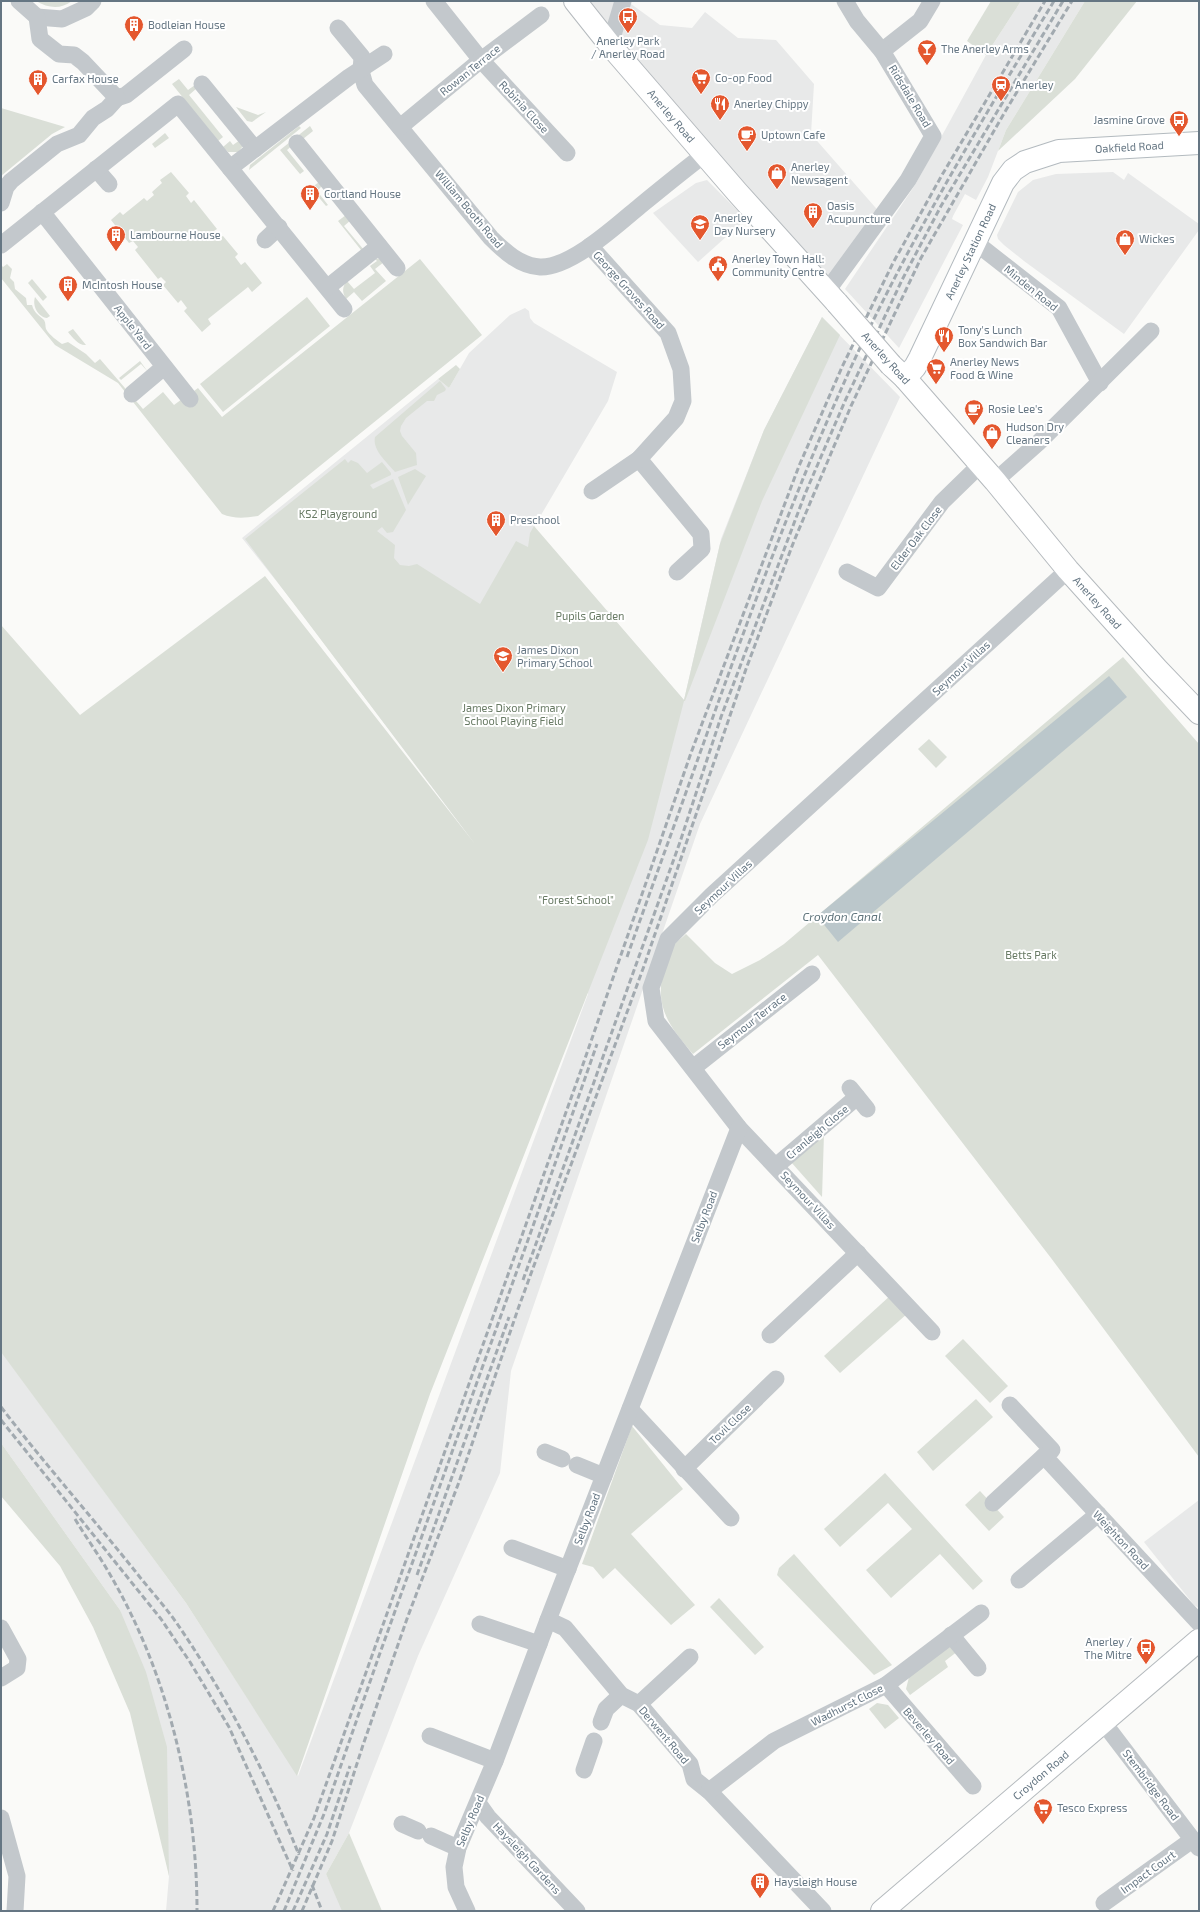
<svg xmlns="http://www.w3.org/2000/svg" width="1200" height="1912" viewBox="0 0 1200 1912" font-family="'Exo 2',sans-serif">
<rect width="100%" height="100%" fill="#fafaf8"/>
<g fill="#e8e9e9">
<polygon points="575,1 627,1 660,25 692,28 705,12 738,38 776,40 814,84 811,134 882,215 827,291"/>
<polygon points="1021,1 1085,1 1006,130 988,177 976,200 965,194 953,216 952,219 963,225 899,348 845,289 915,185 986,55"/>
<polygon points="1113,172 1124,180 1128,173 1199,224 1199,230 1124,334 1024,261 1004,245 998,239 997,235 1018,192 1033,180 1056,174"/>
<polygon points="707,180 746,219 698,262 653,213 696,183"/>
<polygon points="525,308 529,311 530,318 534,323 617,372 608,401 534,527 684,700 721,539 764,430 822,317 900,397 700,824 511,1371 500,1473 418,1656 349,1833 326,1874 344,1911 166,1911 169,1876 120,1610 1,1443 1,1351 186,1603 298,1776 588,994 293,602 242,538 438,379 449,388 469,353 510,315"/>
<polygon points="1199,1500 1199,1608 1194,1605 1144,1542"/>
</g>
<g fill="#dadfd7">
<path d="M36,1H72C60,10 48,8 36,1Z"/>
<polygon points="991,1 1021,1 986,55 967,41"/>
<polygon points="1085,1 1137,1 1075,79 998,151 1006,130"/>
<polygon points="179,79 188,90 195,85 197,88 189,95 223,137 218,141 172,84"/>
<polygon points="236,107 258,115 266,112 252,122 247,121"/>
<polygon points="1,108 65,127 52,134 1,176"/>
<polygon points="299,126 301,128 249,170 250,165"/>
<polygon points="310,126 313,131 303,139 302,137 287,150 304,171 300,174 280,150"/>
<polygon points="165,133 169,138 155,148 152,144"/>
<polygon points="240,140 243,146 238,152 228,152 223,147 230,141 233,145"/>
<polygon points="171,172 189,193 186,196 191,203 194,200 217,229 214,231 219,238 223,236 238,254 235,257 241,265 245,262 262,283 252,292 248,287 208,319 211,324 202,332 184,311 187,308 181,300 178,303 163,285 166,282 161,277 158,279 135,250 138,247 133,241 129,243 111,220 120,212 123,215 144,198 147,201 154,195 152,192 162,183 160,180"/>
<polygon points="319,182 322,186 317,191 328,205 326,206 311,188"/>
<polygon points="346,215 351,220 344,226 364,250 361,250 338,221"/>
<path d="M380,258L384,262L375,269L386,281L362,301L354,292L346,299C342,292 342,287 347,281L354,289L375,273L370,266L377,261L375,259Z"/>
<path d="M420,259L482,335L258,516C245,518 234,519 222,514L118,383L55,345L1,278V265L3,267L7,264L12,269L10,278L14,282L15,289L26,298L27,305H32C34,313 39,315 44,320C46,323 45,326 46,329C49,335 58,341 62,344L68,342L86,354L95,363L100,359L143,409L163,392L174,405L182,399L187,404L197,395L194,391L198,388L222,417Z"/>
<polygon points="32,279 47,297 43,301 28,283"/>
<path d="M35,297L50,316L47,318C38,317 32,306 35,297Z"/>
<polygon points="307,297 330,326 223,412 200,384"/>
<polygon points="822,317 840,335 762,501 685,701 684,701 648,840 430,1394 297,1776 186,1603 1,1352 1,625 80,715 265,576 475,844 245,539 345,459 348,463 351,460 358,463 367,473 382,462 391,473 391,475 370,485 373,489 393,479 406,510 393,532 387,533 382,527 377,531 395,545 394,558 400,565 409,566 417,564 480,604 516,541 528,547 530,533 534,526 684,700 720,544 764,430"/>
<path d="M73,329L86,345C79,346 72,337 68,332Z"/>
<polygon points="140,361 148,372 141,364 121,380 119,378"/>
<polygon points="456,365 460,369 449,388 438,379"/>
<path d="M440,381L446,389L445,391L437,395L434,401H427L406,418L401,426L400,431L402,436L416,453L417,465L395,472C387,462 372,450 375,437Z"/>
<polygon points="415,469 426,476 408,505 398,477"/>
<path d="M1123,657L1199,744V1457L1051,1258L818,955L693,1054C668,1025 653,1005 665,966C667,961 667,953 670,949C674,943 682,938 686,934L715,963L732,974L760,960L784,944Z"/>
<polygon points="929,739 947,757 936,768 918,749"/>
<polygon points="824,1133 822,1197 791,1162"/>
<polygon points="891,1295 908,1313 840,1373 824,1356"/>
<polygon points="963,1339 1008,1386 990,1403 945,1356"/>
<polygon points="976,1399 993,1417 933,1471 917,1452"/>
<polygon points="632,1426 683,1489 631,1534 695,1605 671,1625 615,1568 603,1579 593,1567 582,1564"/>
<polygon points="1,1443 120,1610 146,1672 167,1747 169,1876 130,1713 93,1627 60,1566 1,1496"/>
<polygon points="885,1473 983,1581 973,1590 940,1554 891,1598 866,1570 912,1529 888,1503 840,1547 824,1529"/>
<polygon points="980,1491 1004,1517 989,1531 965,1505"/>
<polygon points="794,1554 892,1665 874,1675 777,1575 779,1568"/>
<polygon points="719,1598 764,1647 755,1655 710,1607"/>
<polygon points="947,1644 958,1651 945,1661 948,1667 910,1695 906,1689 909,1677"/>
<polygon points="877,1703 888,1705 899,1718 885,1729 869,1709"/>
<polygon points="349,1833 382,1911 342,1911 326,1874"/>
</g>
<polygon fill="#bbc7cb" points="1109,676 1127,697 838,942 817,916"/>
<g fill="none" stroke-linecap="round" stroke-linejoin="round">
<defs>
<g id="secondary">
<path id="s1" d="M905,378L915,367L920,358L1003,183L1013,170L1025,162L1059,151L1199,143"/>
</g>
<g id="primary">
<path id="s2" d="M575,1L610,45L737,192L837,303"/>
<path id="s3" d="M891,365L905,378L995,481L1068,570L1157,669L1199,713"/>
<path id="s4" d="M882,1911L1199,1640"/>
</g>
</defs>
<use href="#secondary" stroke="#b3babf" stroke-width="24"/>
<use href="#primary" stroke="#b5babe" stroke-width="24"/>
<g stroke="#c3c8cc" stroke-width="17">
<polyline points="434,1 481,60 567,153"/>
<polyline points="37,17 62,19 86,8 93,1"/>
<path d="M338,28L362,57L361,71L365,85L491,238C504,251 520,266 540,267C571,268 617,225 640,206C662,188 683,171 705,154"/>
<polyline points="610,45 623,1"/>
<polyline points="882,51 920,21 932,1"/>
<polyline points="202,84 255,149"/>
<polyline points="117,98 126,95 184,49"/>
<polyline points="400,127 481,60 541,15"/>
<polyline points="297,143 397,268"/>
<polyline points="230,168 349,77 384,54"/>
<polyline points="96,169 109,184"/>
<polyline points="1,203 6,187 11,181 57,144 79,135 93,118 107,109 117,98 83,62 74,55 59,54 40,39 37,17 19,1"/>
<polyline points="42,212 190,399"/>
<polyline points="265,240 279,227"/>
<polyline points="976,243 1059,308 1100,383"/>
<polyline points="1,245 178,104 344,309"/>
<polyline points="590,246 668,333 681,369 683,401 676,418 639,459 701,534 702,549 677,572"/>
<polyline points="328,287 379,246"/>
<polyline points="827,291 908,180 933,136 882,51 857,21 845,1"/>
<polyline points="132,394 164,367"/>
<polyline points="995,481 1038,443 1151,331"/>
<polyline points="592,491 639,459"/>
<polyline points="847,572 878,588 942,502 980,465"/>
<polyline points="693,1068 812,974"/>
<polyline points="850,1088 867,1109"/>
<polyline points="776,1166 857,1097"/>
<polyline points="932,1332 739,1128 656,1021 651,988 668,939 712,895 1068,570"/>
<polyline points="770,1335 858,1253"/>
<polyline points="1010,1405 1052,1450 1044,1456 1199,1623"/>
<polyline points="630,1409 731,1518"/>
<polyline points="545,1452 562,1459"/>
<polyline points="577,1465 604,1476"/>
<polyline points="684,1469 776,1379"/>
<polyline points="993,1503 1044,1456"/>
<polyline points="512,1548 568,1569"/>
<polyline points="1019,1580 1098,1514"/>
<polyline points="548,1620 565,1628 621,1695 639,1704 690,1764 694,1779 709,1791 823,1911"/>
<polyline points="480,1624 539,1644"/>
<polyline points="1,1628 18,1659 17,1668 1,1678"/>
<polyline points="951,1635 978,1668"/>
<polyline points="886,1685 973,1786"/>
<polyline points="639,1704 690,1657"/>
<polyline points="601,1722 606,1709 621,1695"/>
<polyline points="1103,1722 1199,1848"/>
<polyline points="430,1736 495,1761"/>
<polyline points="584,1770 594,1741"/>
<polyline points="709,1791 774,1741 886,1685 981,1613"/>
<polyline points="478,1803 488,1817 577,1911"/>
<polyline points="1,1818 17,1876 15,1911"/>
<polyline points="402,1824 418,1831"/>
<polyline points="431,1836 458,1848"/>
<polyline points="1104,1903 1192,1840"/>
<polyline points="467,1911 456,1887 454,1867 458,1848 495,1761 548,1620 739,1128"/>
</g>
<use href="#secondary" stroke="#fff" stroke-width="22"/>
<use href="#primary" stroke="#fff" stroke-width="22"/>
<g stroke="#a2aab0" stroke-width="3" stroke-dasharray="6 3" stroke-linecap="butt">
<path d="M627,957C651,889 676,821 700,753C747,622 794,492 852,365C910,239 982,120 1054,1"/>
<polyline points="523,1280 680,842 721,717 805,494 845,401 902,280 941,206 1063,1"/>
<path d="M1,1407C44,1463 91,1516 135,1571C149,1589 165,1606 178,1625C226,1695 268,1777 299,1855"/>
<polyline points="1,1420 161,1619 190,1662 229,1727 293,1871"/>
<path d="M75,1519C87,1539 101,1558 112,1578C169,1677 197,1798 197,1911"/>
<polyline points="417,1575 509,1317"/>
<polyline points="312,1885 322,1911"/>
<polyline points="273,1911 314,1818 580,1073 691,753 799,466 842,367 893,263 942,175 1045,1"/>
<polyline points="284,1911 324,1814 380,1653 538,1212 597,1044"/>
<polyline points="293,1911 327,1834 350,1766"/>
<polyline points="302,1911 332,1841 363,1745 408,1616 459,1482 518,1309 644,966 746,669 794,541 851,406 921,258 1006,110 1072,1"/>
</g>
<defs>
<polyline id="primary-bridge" points="837,303 891,365"/>
</defs>
<use href="#primary-bridge" stroke="#b5babe" stroke-width="24" stroke-linecap="butt"/>
<use href="#primary-bridge" stroke="#fff" stroke-width="22"/>
</g>
<defs>
<symbol id="bus-pin" viewBox="-11 -11 22 30"><path d="M0 17L-7.5 6A9.5 9.5 0 1 1 7.5 6Z" fill="#e4572e" stroke="#fff"/><path d="M-5-6H5V4H4V6H2V4H-2V6H-4V4H-5ZM-3.5-4V0h7V-4ZM-3.5 1.2v1.5H-2V1.2ZM2 1.2v1.5H3.5V1.2Z" fill="#fff"/></symbol>
<symbol id="building-pin" viewBox="-11 -11 22 30"><path d="M0 17L-7.5 6A9.5 9.5 0 1 1 7.5 6Z" fill="#e4572e" stroke="#fff"/><path d="M-4-6H4V6H1V3H-1V6H-4ZM-2.5-4.3h1.7v1.8h-1.7ZM.8-4.3h1.7v1.8H.8ZM-2.5-1h1.7V.8h-1.7ZM.8-1h1.7V.8H.8Z" fill="#fff"/></symbol>
<symbol id="bar-pin" viewBox="-11 -11 22 30"><path d="M0 17L-7.5 6A9.5 9.5 0 1 1 7.5 6Z" fill="#e4572e" stroke="#fff"/><path d="M-6-5H6L.8 .8V4.5H3.5V6h-7V4.5H-.8V.8Z" fill="#fff"/></symbol>
<symbol id="supermarket-pin" viewBox="-11 -11 22 30"><path d="M0 17L-7.5 6A9.5 9.5 0 1 1 7.5 6Z" fill="#e4572e" stroke="#fff"/><path d="M-6-5.5h2.5l.6 2H6L4.5 2H-2.5L-4.4-4H-6ZM-1.5 3.2a1.3 1.3 0 1 0 .1 0ZM3 3.2a1.3 1.3 0 1 0 .1 0Z" fill="#fff"/></symbol>
<symbol id="station-pin" viewBox="-11 -11 22 30"><path d="M0 17L-7.5 6A9.5 9.5 0 1 1 7.5 6Z" fill="#e4572e" stroke="#fff"/><path d="M-3-6H3Q5-6 5-4V2Q5 4 3 4L4.5 6H3L1.5 4h-3L-3 6H-4.5L-3 4Q-5 4-5 2V-4Q-5-6-3-6ZM-3.5-4v3h7v-3ZM-3.5 1v1.5H-2V1ZM2 1v1.5H3.5V1Z" fill="#fff"/></symbol>
<symbol id="restaurant-pin" viewBox="-11 -11 22 30"><path d="M0 17L-7.5 6A9.5 9.5 0 1 1 7.5 6Z" fill="#e4572e" stroke="#fff"/><path d="M-5-6h1v4h1v-4h1v4h1v-4h1v5L-1.5 .5V6h-2V.5L-5-1ZM5-6V6H3V1.5H1.5Q1.5-4 5-6Z" fill="#fff"/></symbol>
<symbol id="cafe-pin" viewBox="-11 -11 22 30"><path d="M0 17L-7.5 6A9.5 9.5 0 1 1 7.5 6Z" fill="#e4572e" stroke="#fff"/><path d="M-5.5-4.5H6V0H3Q3 3.5 0 3.5H-2.5Q-5.5 3.5-5.5 0ZM3-3.2v2h1.7v-2ZM-6 4.5H4V6H-6Z" fill="#fff"/></symbol>
<symbol id="shop-pin" viewBox="-11 -11 22 30"><path d="M0 17L-7.5 6A9.5 9.5 0 1 1 7.5 6Z" fill="#e4572e" stroke="#fff"/><path d="M-5-2.5h2.3a2.7 3.5 0 0 1 5.4 0H5L5.5 6h-11ZM-1.5-2.5h3a1.5 2.3 0 0 0-3 0Z" fill="#fff"/></symbol>
<symbol id="school-pin" viewBox="-11 -11 22 30"><path d="M0 17L-7.5 6A9.5 9.5 0 1 1 7.5 6Z" fill="#e4572e" stroke="#fff"/><path d="M0-5L7-2L0 1L-7-2ZM-4 1L0 2.5L4 1V4Q0 6-4 4Z" fill="#fff"/></symbol>
<symbol id="civic-pin" viewBox="-11 -11 22 30"><path d="M0 17L-7.5 6A9.5 9.5 0 1 1 7.5 6Z" fill="#e4572e" stroke="#fff"/><path d="M-.6-6.5H3V-4.5H.6V-3L4-1V1h2V6H-6V1h2V-1L-.6-3ZM-1.2 2.5V6h2.4V2.5Z" fill="#fff"/></symbol>
</defs>
<g fill-rule="evenodd">
<use href="#bus-pin" x="617" y="6" width="22" height="30"/>
<use href="#building-pin" x="123" y="14" width="22" height="30"/>
<use href="#bar-pin" x="916" y="38" width="22" height="30"/>
<use href="#supermarket-pin" x="690" y="67" width="22" height="30"/>
<use href="#building-pin" x="27" y="68" width="22" height="30"/>
<use href="#station-pin" x="990" y="74" width="22" height="30"/>
<use href="#restaurant-pin" x="709" y="93" width="22" height="30"/>
<use href="#bus-pin" x="1168" y="109" width="22" height="30"/>
<use href="#cafe-pin" x="736" y="124" width="22" height="30"/>
<use href="#shop-pin" x="766" y="162" width="22" height="30"/>
<use href="#building-pin" x="299" y="183" width="22" height="30"/>
<use href="#building-pin" x="802" y="201" width="22" height="30"/>
<use href="#school-pin" x="689" y="213" width="22" height="30"/>
<use href="#building-pin" x="105" y="224" width="22" height="30"/>
<use href="#shop-pin" x="1114" y="228" width="22" height="30"/>
<use href="#civic-pin" x="707" y="254" width="22" height="30"/>
<use href="#building-pin" x="57" y="274" width="22" height="30"/>
<use href="#restaurant-pin" x="933" y="325" width="22" height="30"/>
<use href="#supermarket-pin" x="925" y="357" width="22" height="30"/>
<use href="#cafe-pin" x="963" y="398" width="22" height="30"/>
<use href="#shop-pin" x="981" y="422" width="22" height="30"/>
<use href="#building-pin" x="485" y="509" width="22" height="30"/>
<use href="#school-pin" x="492" y="645" width="22" height="30"/>
<use href="#bus-pin" x="1135" y="1637" width="22" height="30"/>
<use href="#supermarket-pin" x="1032" y="1797" width="22" height="30"/>
<use href="#building-pin" x="749" y="1871" width="22" height="30"/>
</g>
<g text-anchor="middle" stroke-width="4" stroke-linejoin="round" paint-order="stroke">
<g font-size="11" fill="#657683" stroke="#fff" text-anchor="start">
<text x="148" y="29">Bodleian House</text>
<text x="628" y="45" text-anchor="middle">Anerley Park<tspan x="628" dy="13">/ Anerley Road</tspan></text>
<text x="941" y="53">The Anerley Arms</text>
<text x="715" y="82">Co-op Food</text>
<text x="52" y="83">Carfax House</text>
<text x="1015" y="89">Anerley</text>
<text x="734" y="108">Anerley Chippy</text>
<text x="1165" y="124" text-anchor="end">Jasmine Grove</text>
<text x="761" y="139">Uptown Cafe</text>
<text x="791" y="171">Anerley<tspan x="791" dy="13">Newsagent</tspan></text>
<text x="324" y="198">Cortland House</text>
<text x="827" y="210">Oasis<tspan x="827" dy="13">Acupuncture</tspan></text>
<text x="714" y="222">Anerley<tspan x="714" dy="13">Day Nursery</tspan></text>
<text x="130" y="239">Lambourne House</text>
<text x="1139" y="243">Wickes</text>
<text x="732" y="263">Anerley Town Hall:<tspan x="732" dy="13">Community Centre</tspan></text>
<text x="82" y="289">McIntosh House</text>
<text x="958" y="334">Tony's Lunch<tspan x="958" dy="13">Box Sandwich Bar</tspan></text>
<text x="950" y="366">Anerley News<tspan x="950" dy="13">Food &amp; Wine</tspan></text>
<text x="988" y="413">Rosie Lee's</text>
<text x="1006" y="431">Hudson Dry<tspan x="1006" dy="13">Cleaners</tspan></text>
<text x="510" y="524">Preschool</text>
<text x="517" y="654">James Dixon<tspan x="517" dy="13">Primary School</tspan></text>
<text x="1132" y="1646" text-anchor="end">Anerley /<tspan x="1132" dy="13">The Mitre</tspan></text>
<text x="1057" y="1812">Tesco Express</text>
<text x="774" y="1886">Haysleigh House</text>
</g>
<g font-size="11" fill="#657683" stroke="#fff">
<text transform="translate(470 70) rotate(-39)" y="4">Rowan Terrace</text>
<text transform="translate(910 96) rotate(59)" y="4">Ridsdale Road</text>
<text transform="translate(524 107) rotate(47)" y="4">Robinia Close</text>
<text dy="4" stroke="none"><textPath href="#s2" startOffset="150">Anerley Road</textPath></text>
<text dy="4" stroke="none"><textPath href="#s1" startOffset="356">Oakfield Road</textPath></text>
<text transform="translate(469 209) rotate(50)" y="4">William Booth Road</text>
<text dy="4" stroke="none"><textPath href="#s1" startOffset="143">Anerley Station Road</textPath></text>
<text transform="translate(1031 288) rotate(39)" y="4">Minden Road</text>
<text transform="translate(629 290) rotate(48)" y="4">George Groves Road</text>
<text transform="translate(133 327) rotate(52)" y="4">Apple Yard</text>
<text transform="translate(886 358) rotate(48)" y="4">Anerley Road</text>
<text transform="translate(916 538) rotate(-53)" y="4">Elder Oak Close</text>
<text dy="4" stroke="none"><textPath href="#s3" startOffset="315">Anerley Road</textPath></text>
<text transform="translate(961 668) rotate(-43)" y="4">Seymour Villas</text>
<text transform="translate(723 887) rotate(-43)" y="4">Seymour Villas</text>
<text transform="translate(752 1021) rotate(-38)" y="4">Seymour Terrace</text>
<text transform="translate(817 1132) rotate(-40)" y="4">Cranleigh Close</text>
<text transform="translate(808 1200) rotate(47)" y="4">Seymour Villas</text>
<text transform="translate(704 1217) rotate(-69)" y="4">Selby Road</text>
<text transform="translate(730 1424) rotate(-44)" y="4">Tovil Close</text>
<text transform="translate(587 1519) rotate(-69)" y="4">Selby Road</text>
<text transform="translate(1121 1540) rotate(47)" y="4">Weighton Road</text>
<text transform="translate(847 1705) rotate(-27)" y="4">Wadhurst Close</text>
<text transform="translate(664 1735) rotate(50)" y="4">Derwent Road</text>
<text transform="translate(929 1736) rotate(49)" y="4">Beverley Road</text>
<text dy="4" stroke="none"><textPath href="#s4" startOffset="209">Croydon Road</textPath></text>
<text transform="translate(1151 1785) rotate(53)" y="4">Stembridge Road</text>
<text transform="translate(470 1821) rotate(-67)" y="4">Selby Road</text>
<text transform="translate(527 1858) rotate(47)" y="4">Haysleigh Gardens</text>
<text transform="translate(1148 1872) rotate(-36)" y="4">Impact Court</text>
</g>
<g font-size="11" fill="#687a64" stroke="#fff">
<text x="338" y="518">KS2 Playground</text>
<text x="590" y="620">Pupils Garden</text>
<text x="514" y="712">James Dixon Primary<tspan x="514" dy="13">School Playing Field</tspan></text>
<text x="576" y="904">"Forest School"</text>
<text x="1031" y="959">Betts Park</text>
</g>
<g font-size="12" font-style="italic" fill="#60757c" stroke="#fff">
<text x="842" y="921">Croydon Canal</text>
</g>
</g>
<rect width="1200" height="1912" fill="none" stroke="#657683" stroke-width="4"/>
</svg>
